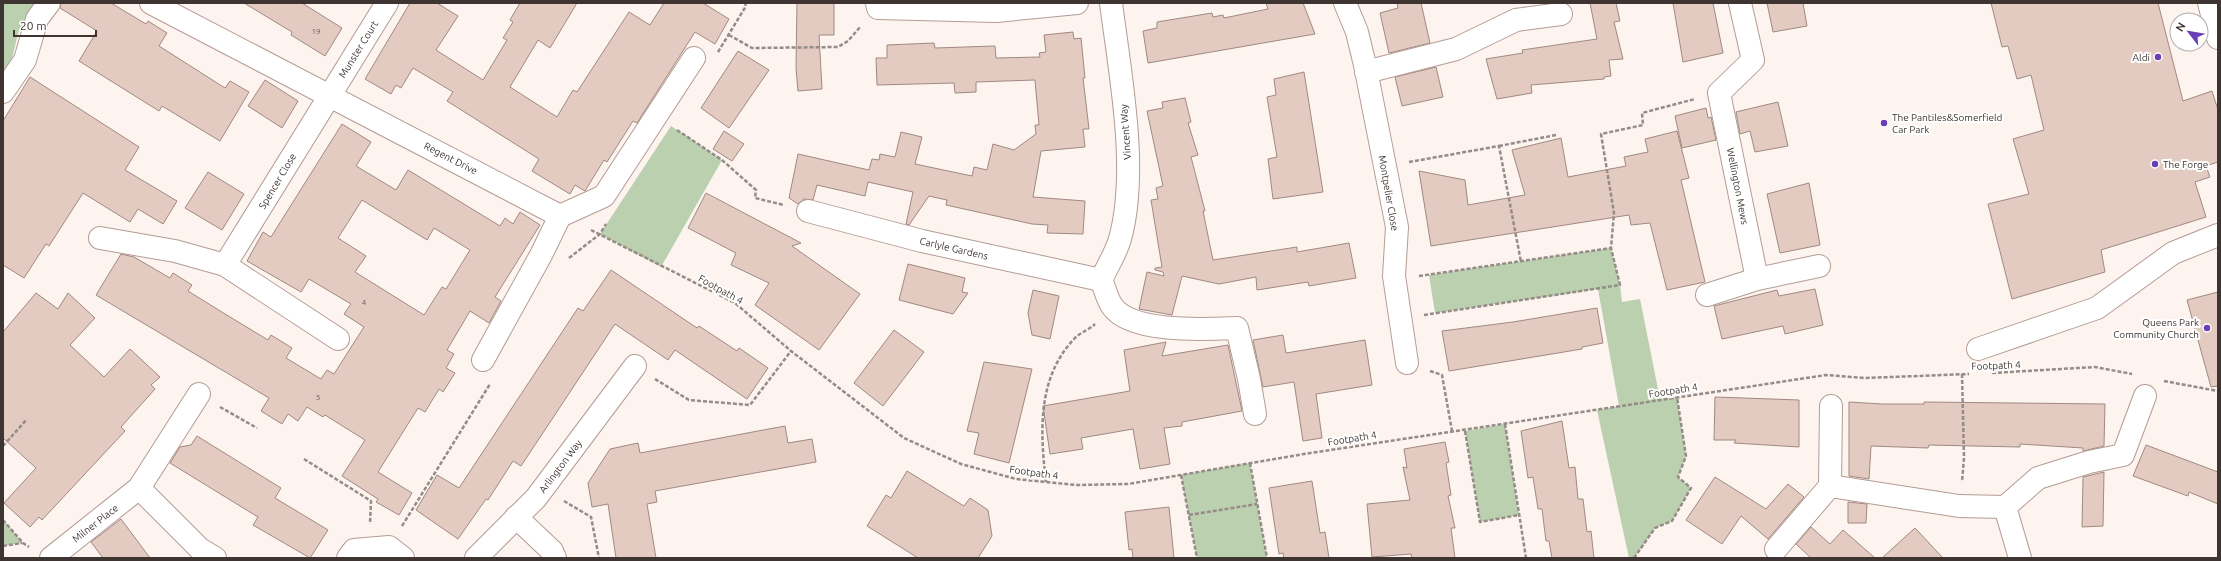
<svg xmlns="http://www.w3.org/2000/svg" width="2221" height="561" viewBox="0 0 2221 561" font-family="Ubuntu,sans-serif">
<rect width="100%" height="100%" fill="#fdf3ef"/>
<g fill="#bbd0ae">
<polygon points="3,3 36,3 19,30 11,62 3,71"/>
<polygon points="671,126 722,160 661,267 600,234"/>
<polygon points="1611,248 1620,285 1622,302 1640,299 1660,399 1677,397 1686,456 1678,477 1691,488 1672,521 1655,528 1634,558 1629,558 1597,410 1619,406 1598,289 1435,313 1429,275"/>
<polygon points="1505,424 1519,515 1480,522 1465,431"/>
<polygon points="1250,463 1267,558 1197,558 1181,475"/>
<polygon points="3,520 23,543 3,546"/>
</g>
<g fill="#e3cbc2" stroke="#a08981" fill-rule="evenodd">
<polygon points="61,3 111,3 146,24 148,21 167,33 159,46 225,88 230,81 249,92 220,141 162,106 159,111 79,61 97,31 60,8"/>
<polygon points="244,3 302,3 342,28 325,56 291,35 292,32"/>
<polygon points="410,3 437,3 458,16 436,50 483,80 507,40 503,38 513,22 510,20 520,3 577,3 550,48 538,40 510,87 557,117 573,90 577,92 629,12 650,25 664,3 703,3 729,19 715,44 695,32 637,123 633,121 607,162 604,160 585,191 575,185 570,194 532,171 539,159 447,101 453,92 413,68 401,88 396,85 391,94 365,79"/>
<polygon points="797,3 834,3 834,35 819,35 822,89 798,91 796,68"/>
<polygon points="1266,3 1303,3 1315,34 1148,63 1143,31 1157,28 1157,22 1212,13 1213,17 1223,15 1224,18 1268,9"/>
<polygon points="1397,3 1421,3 1430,43 1389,53 1380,13 1398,8"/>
<polygon points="1590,3 1616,3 1620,21 1614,22 1623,59 1609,60 1611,76 1604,77 1604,79 1531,85 1532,93 1497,99 1486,59 1523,53 1522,50 1597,39"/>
<polygon points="1673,3 1713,3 1723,53 1683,62"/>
<polygon points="1767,3 1803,3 1807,26 1773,32"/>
<polygon points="1991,3 2158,3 2183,101 2212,91 2218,110 2218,162 2206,166 2210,177 2195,182 2206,217 2101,250 2105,272 2012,299 1988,204 2029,194 2013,139 2044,130 2031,75 2017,79 2008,46 2002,47"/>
<polygon points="1073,32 1074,39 1081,38 1085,78 1083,78 1089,129 1083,129 1085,147 1041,151 1033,197 1085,201 1083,234 1047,233 1048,225 1032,224 946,205 947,200 929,196 909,225 906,224 913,192 868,182 865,196 817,185 813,200 804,199 798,204 789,198 798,154 869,170 872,159 879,160 880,154 895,157 901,132 922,137 915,164 972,176 974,167 987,170 993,144 1014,150 1036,134 1035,125 1039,125 1035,80 976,82 976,92 955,93 954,83 877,85 876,58 887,58 887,45 934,43 935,48 995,46 996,58 1040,57 1039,53 1046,52 1044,35"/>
<polygon points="738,51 769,70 729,128 701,108"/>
<polygon points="1436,67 1443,97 1402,106 1395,77"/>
<polygon points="1304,72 1323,192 1273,199 1268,159 1277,157 1267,97 1276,95 1274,79"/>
<polygon points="30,77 139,147 125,170 177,201 163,224 138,209 130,222 83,193 49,246 46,244 24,278 3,265 3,121"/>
<polygon points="265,80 298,101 282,128 248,106"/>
<polygon points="1185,98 1191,122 1188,123 1198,155 1191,157 1205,211 1203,211 1213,260 1297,247 1297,252 1349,243 1356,278 1309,286 1308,282 1257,290 1256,277 1219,284 1182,276 1172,315 1139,309 1147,272 1164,276 1163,272 1155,270 1155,268 1162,267 1151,200 1158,199 1156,188 1163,186 1147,111 1163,108 1162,102"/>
<polygon points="1778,102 1788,146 1755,152 1750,131 1740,134 1736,112"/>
<polygon points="1706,108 1708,118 1711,117 1716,140 1682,148 1675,116"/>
<path d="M342,124L371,142L356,166L396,190L408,170L500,226L505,218L513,224L520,212L540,225L495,297L501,301L489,323L470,311L447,350L454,354L446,368L455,373L443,392L439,389L425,412L418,408L378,472L412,493L399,515L376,502L378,499L342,476L365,440L325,415L323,417L307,407L298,421L288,414L282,424L261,411L269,398L96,295L121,254L134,257L170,278L173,273L192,285L188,291L230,317L268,340L271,335L292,348L286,358L321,379L327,370L334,374L364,327L344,314L351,304L309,279L301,292L247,261L263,232L271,237ZM362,200L427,240L434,228L470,250L446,289L442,287L424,315L355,272L366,256L338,238Z"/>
<polygon points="724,131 744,144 732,161 713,149"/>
<polygon points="1677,131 1689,178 1681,180 1705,282 1667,290 1650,223 1631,225 1629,215 1431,246 1419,171 1465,180 1468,205 1525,195 1512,150 1561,138 1568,177 1626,166 1624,157 1648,152 1645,139"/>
<polygon points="208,172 244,194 222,230 185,208"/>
<polygon points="1809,183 1820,245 1780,253 1767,194"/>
<polygon points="706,193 801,243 792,246 860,294 819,350 755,305 769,283 731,265 736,253 688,228"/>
<polygon points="908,264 965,278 962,292 968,293 953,314 899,300"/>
<polygon points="611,270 697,328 699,326 737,351 739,348 768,368 747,399 675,350 668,360 615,324 521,466 513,461 488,500 486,499 458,539 416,510 437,475 459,488 578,308 583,311"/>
<polygon points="1815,289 1823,325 1785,334 1783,326 1722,339 1714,306 1777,290 1779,296"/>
<polygon points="1033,290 1059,296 1050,339 1032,335 1028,313"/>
<polygon points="2218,292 2218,386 2211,387 2187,300"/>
<polygon points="36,293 58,309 68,293 95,318 70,345 104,377 130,349 160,377 151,385 155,389 121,427 125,431 42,520 39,517 30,527 4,503 36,468 3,438 3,332"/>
<polygon points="1597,308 1603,343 1582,347 1582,349 1449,371 1442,331 1513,322"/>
<polygon points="894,330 924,352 883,406 854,383"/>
<polygon points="1283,335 1286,353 1365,340 1372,385 1316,394 1322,438 1303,441 1294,382 1263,387 1253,340"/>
<polygon points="1166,342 1162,356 1228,345 1242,411 1182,422 1182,426 1164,428 1170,464 1140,469 1133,429 1081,438 1083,449 1050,454 1043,406 1130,391 1124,350"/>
<polygon points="984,362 1032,369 1009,463 974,454 979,433 967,431"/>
<polygon points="1715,397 1799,400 1799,447 1734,443 1736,440 1714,440"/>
<polygon points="1849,402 1882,404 1924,404 1924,402 2105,404 2104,446 2083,451 2083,448 2020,444 2020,447 1929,445 1928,448 1871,446 1869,479 1849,476"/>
<polygon points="1562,421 1569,468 1575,467 1578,499 1583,499 1587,532 1591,531 1594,558 1552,558 1549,541 1546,541 1542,509 1538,509 1533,477 1528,478 1521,431"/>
<polygon points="785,426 788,443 812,439 816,462 655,491 657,502 647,504 656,558 616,558 608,504 592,507 588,483 610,449 638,443 640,453"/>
<polygon points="197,436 281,488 275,498 328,530 310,558 253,525 258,517 170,463 180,447 191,445"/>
<polygon points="1445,442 1449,462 1446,463 1451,495 1448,496 1455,528 1451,528 1455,558 1412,558 1411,554 1372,557 1367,504 1410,500 1403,467 1407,468 1404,449"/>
<polygon points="2146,445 2218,472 2218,504 2189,492 2188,496 2133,476"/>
<polygon points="907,471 964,506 970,498 988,510 992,536 978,558 918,558 867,526 886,495 891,498"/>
<polygon points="2104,472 2103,526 2082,527 2083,477"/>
<polygon points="1715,477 1766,509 1788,484 1804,497 1768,539 1741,516 1722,544 1686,520"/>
<polygon points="1312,481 1320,533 1325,532 1329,558 1284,558 1283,553 1279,554 1269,488"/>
<polygon points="1848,502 1867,504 1866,523 1848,523"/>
<polygon points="1169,507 1174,558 1133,558 1132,549 1129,550 1125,512"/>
<polygon points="121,519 150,558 103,558 91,542"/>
<polygon points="1811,527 1830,544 1843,530 1875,558 1811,558 1796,544"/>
<polygon points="1915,528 1943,558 1882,558"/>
</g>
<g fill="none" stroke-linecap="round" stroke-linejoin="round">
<defs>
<g id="minor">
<polyline points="151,3 560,216 604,196 694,58"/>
<polyline points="877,3 878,8 996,11 1077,3"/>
<polyline points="1345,3 1357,32 1365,65 1397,227 1394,276 1407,363"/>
<polyline points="1740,3 1753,60 1719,93 1757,279"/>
<polyline points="2209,3 2218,38"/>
<polyline points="1366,72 1456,49 1516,20 1561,14"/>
<polyline points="3,92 25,60 37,19 49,3"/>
<polyline points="808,211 922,241 1101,280"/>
<polyline points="100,238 175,251 225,265 338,339"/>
<polyline points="225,265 387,3"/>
<path d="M1101,280C1107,267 1116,253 1120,239C1139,170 1120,74 1111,3"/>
<path d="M1101,280C1105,288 1107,299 1112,306C1131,334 1208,329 1237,328L1249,379L1255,414"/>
<polyline points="1707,295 1757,279 1819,266"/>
<polyline points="1978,349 2097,308 2173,253 2218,235"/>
<polyline points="483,360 541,255 560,216"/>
<polyline points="1830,486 1831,406"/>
<polyline points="139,488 200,549 215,558"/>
<polyline points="2005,507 2020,558"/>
<polyline points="516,517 552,551 555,558"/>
<polyline points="1776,549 1830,486 1959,506 2005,507 2038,478 2089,462 2123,455 2145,396"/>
<polyline points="51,558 139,488 199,394"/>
<polyline points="348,558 354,550 389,547 403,558"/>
<polyline points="476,558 536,498 635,366"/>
</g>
</defs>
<use href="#minor" stroke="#b49c94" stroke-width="24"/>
<g stroke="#958b88" stroke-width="2.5" stroke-dasharray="4 2" stroke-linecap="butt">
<polyline points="729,35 752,48 838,47 848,41 861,26"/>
<polyline points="718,52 746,6 745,3"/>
<polyline points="677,130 722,160 756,190 755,198 784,205"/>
<polyline points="1499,146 1556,135"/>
<polyline points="1409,162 1499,146 1521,262"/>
<polyline points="591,230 735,303 791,351 904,438 961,464 1016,479 1076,485 1128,484 1304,454 1826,375 1865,378 1969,374"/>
<polyline points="569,258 600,234 606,224"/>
<polyline points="1419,276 1611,248"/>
<polyline points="1424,315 1620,285 1611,248 1614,213 1601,134 1643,125 1642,113 1695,99"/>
<polyline points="1430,371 1442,375 1452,431"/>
<polyline points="1992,373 2095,367 2132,374"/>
<polyline points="1962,374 1964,458 1962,482"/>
<polyline points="655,379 689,400 750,405 791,351"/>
<polyline points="2164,381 2218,391"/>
<polyline points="220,407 257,428"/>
<polyline points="1505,424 1526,558"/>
<polyline points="1465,431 1480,522 1519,515"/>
<polyline points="3,446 27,419"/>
<polyline points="304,459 371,501 370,524"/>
<polyline points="1250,463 1267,558"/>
<polyline points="1181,475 1197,558"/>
<path d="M1046,482C1040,432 1037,377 1075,338C1081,332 1089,330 1095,324"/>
<polyline points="564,501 591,517 599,558"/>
<polyline points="1189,515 1257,504"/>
<polyline points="3,520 23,543 29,547"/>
<polyline points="402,526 490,384"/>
<polyline points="3,546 22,543"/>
<polyline points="1634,558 1655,528 1672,521 1691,488 1678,477 1686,456 1677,397"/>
</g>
<use href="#minor" stroke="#fff" stroke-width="22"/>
</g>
<g fill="#6a3eb6" stroke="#fff" stroke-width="1.5">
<circle cx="2158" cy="57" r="4"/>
<circle cx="1884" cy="123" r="4"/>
<circle cx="2155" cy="164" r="4"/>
<circle cx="2207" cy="328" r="4"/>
</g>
<g text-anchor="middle" stroke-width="4" stroke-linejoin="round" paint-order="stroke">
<g font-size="8" fill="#675a55">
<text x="316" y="34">19</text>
<text x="364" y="305">4</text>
<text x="318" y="400">5</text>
</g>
<g font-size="10" fill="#3e3431" stroke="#fff">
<text transform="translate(358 49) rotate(-58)" y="4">Munster Court</text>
<text transform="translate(1125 132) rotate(-94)" y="4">Vincent Way</text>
<text transform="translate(451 158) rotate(27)" y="4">Regent Drive</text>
<text transform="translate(277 181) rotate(-59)" y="4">Spencer Close</text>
<text transform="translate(1738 186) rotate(79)" y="4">Wellington Mews</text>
<text transform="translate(1389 193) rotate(80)" y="4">Montpelier Close</text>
<text transform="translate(954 248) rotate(13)" y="4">Carlyle Gardens</text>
<text transform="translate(721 289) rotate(29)" y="4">Footpath 4</text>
<text transform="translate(1996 365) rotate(-2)" y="4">Footpath 4</text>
<text transform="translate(1673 390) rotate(-9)" y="4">Footpath 4</text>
<text transform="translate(1352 438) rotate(-9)" y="4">Footpath 4</text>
<text transform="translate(560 466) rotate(-53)" y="4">Arlington Way</text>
<text transform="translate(1034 472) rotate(8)" y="4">Footpath 4</text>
<text transform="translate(95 523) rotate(-38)" y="4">Milner Place</text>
</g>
<g font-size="10" fill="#3e3431" stroke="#fff" text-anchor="end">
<text x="2150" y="61">Aldi</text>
<text x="1892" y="121" text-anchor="start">The Pantiles&amp;Somerfield<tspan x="1892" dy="12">Car Park</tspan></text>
<text x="2163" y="168" text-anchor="start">The Forge</text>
<text x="2199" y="326">Queens Park<tspan x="2199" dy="12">Community Church</tspan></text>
</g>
</g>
<rect width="2221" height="561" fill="none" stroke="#3e3431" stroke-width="8"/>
<g transform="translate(2189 32) rotate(301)"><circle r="19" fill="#ffffff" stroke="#b2aead"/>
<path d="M0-3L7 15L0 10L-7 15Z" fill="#6a3eb6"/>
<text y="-6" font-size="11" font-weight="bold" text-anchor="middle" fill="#3e3431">N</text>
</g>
<path d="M14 30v6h82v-6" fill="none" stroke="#3e3431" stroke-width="2"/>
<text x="20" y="30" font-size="12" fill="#3e3431" stroke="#ffffff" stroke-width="3" paint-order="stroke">20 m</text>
</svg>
